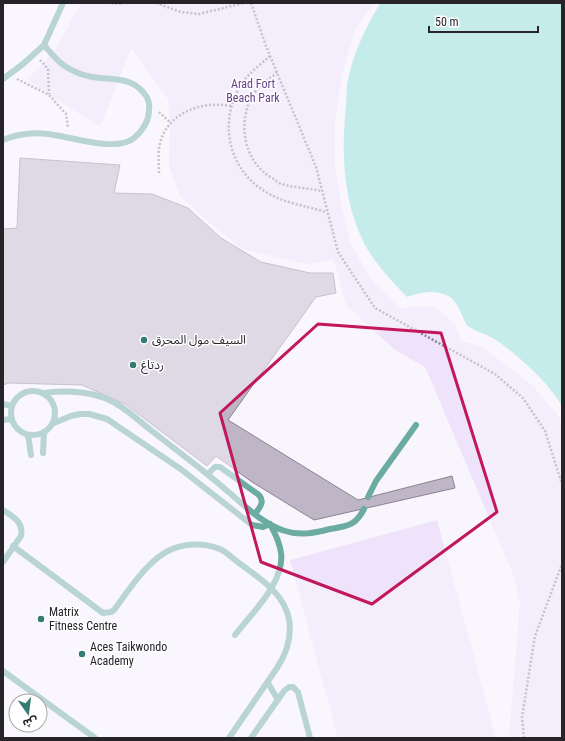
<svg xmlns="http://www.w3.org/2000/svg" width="565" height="741" viewBox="0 0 565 741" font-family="'Roboto Condensed','Noto Sans Arabic',sans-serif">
<rect width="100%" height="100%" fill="#f9f5fd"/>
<g fill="#eee3fb">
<polygon points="81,3 374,3 354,32 342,75 335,121 335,165 341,204 351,245 373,282 401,308 434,306 455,324 461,341 481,346 532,385 560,418 562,423 562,738 509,738 520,602 513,574 425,367 395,350 346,305 334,260 306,264 242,249 206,220 180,196 169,165 170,130 168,99 131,48 100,127 27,80 56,49"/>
<polygon points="437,520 496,738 338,738 290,560"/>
</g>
<path fill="#86e0d3" d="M380,3H562V406C549,383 518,355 496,340C487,334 476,332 468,326C462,320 460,302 448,296C435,289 420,292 407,297C392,281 376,265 365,245C343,202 341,153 346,106C347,96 346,85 349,75C355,49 367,26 380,3Z"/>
<polygon fill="#beb5c7" stroke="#8b8394" points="20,158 120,165 114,193 152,194 188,208 221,238 261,262 310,273 333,273 336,293 316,297 228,420 358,500 452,476 455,488 314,520 252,482 216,456 207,466 125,404 82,385 9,383 3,385 3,229 17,228"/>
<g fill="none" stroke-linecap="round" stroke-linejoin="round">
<g stroke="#87848b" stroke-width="2.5" stroke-dasharray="2 2" stroke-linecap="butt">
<polyline points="111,3 118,4 123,3"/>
<polyline points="156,3 181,12 199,14 244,3"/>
<polyline points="251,3 266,46 316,167 338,252 375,308 495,374 523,398 545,431 562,484"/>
<path d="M270,56C261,64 249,73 242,83C218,120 227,169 266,192C283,203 307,206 326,212"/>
<polyline points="40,60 48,69 49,94"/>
<path d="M277,72C270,79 258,86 253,95C237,122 243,161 272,178C275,180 278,183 282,184C294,188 309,188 321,191"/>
<polyline points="17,79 49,95 66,114 68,127"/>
<polyline points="159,112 171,123"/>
<path d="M159,173C159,165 158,156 159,148C164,114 201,100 231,106"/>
<polyline points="524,738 522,717 535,636 562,564"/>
</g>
<g stroke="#6caba2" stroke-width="6">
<polyline points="3,79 23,64 44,45 63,3"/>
<path d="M3,140C17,134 32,132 48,134C68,136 117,153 134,138C142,131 149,121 149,110C150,103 148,98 144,93C131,78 118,80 100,78C89,77 76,73 68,68C58,63 51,53 44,45"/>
<circle cx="33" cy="413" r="22"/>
<path d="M44,393C68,390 94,391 115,403C128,410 140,422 152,431C176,450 202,469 225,489C243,504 262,524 285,531C300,536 314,533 330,529C348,526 355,526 364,509"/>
<polyline points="3,404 12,406"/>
<polyline points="3,420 12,419"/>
<polyline points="54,423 71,416 80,414 89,414 107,419 182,470 252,525 263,527 270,524"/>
<polyline points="28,435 31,455"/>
<polyline points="43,453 44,432"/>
<path d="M208,474L215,467H220L259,495C265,502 260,507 255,514"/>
<polyline points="368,497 376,481 416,425"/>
<path d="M3,510C13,517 24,522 21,536L3,562"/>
<path d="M13,546L103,613L111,612L114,610C129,590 148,559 172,549C187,543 205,543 220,549C227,552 233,559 239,563C259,578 284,593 289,619C292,637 287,653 277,668L229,738"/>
<path d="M235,635C252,613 285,582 281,553C280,543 275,533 270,524"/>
<polyline points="3,671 95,738"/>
<polyline points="268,683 278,700"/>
<polyline points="251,738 284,691 289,687 293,687 298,692 310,738"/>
</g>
</g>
<path d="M0 0H565V741H0ZM318,324L441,333L497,512L372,604L261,562L220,413Z" fill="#f9f5fd" fill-opacity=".55" fill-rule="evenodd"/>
<path fill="none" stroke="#c2185b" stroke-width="3" stroke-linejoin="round" d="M318,324L441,333L497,512L372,604L261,562L220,413Z"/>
<g fill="#357b72" stroke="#fff" stroke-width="1.5">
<circle cx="144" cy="340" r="4"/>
<circle cx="133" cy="365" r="4"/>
<circle cx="41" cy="619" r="4"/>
<circle cx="82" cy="654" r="4"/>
</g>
<g text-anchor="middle" stroke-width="3" stroke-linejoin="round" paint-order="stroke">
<g font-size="12" fill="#653f87" stroke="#fff">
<text x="253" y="88">Arad Fort<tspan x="253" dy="14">Beach Park</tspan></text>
</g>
<g font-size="12" fill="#262329" stroke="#fff" text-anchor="start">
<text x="152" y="344">السيف مول المحرق</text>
<text x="141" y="369">ردتاغ</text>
<text x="49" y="616">Matrix<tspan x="49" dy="14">Fitness Centre</tspan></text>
<text x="90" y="651">Aces Taikwondo<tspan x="90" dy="14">Academy</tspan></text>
</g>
</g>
<rect width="565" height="741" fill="none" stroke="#262329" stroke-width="8"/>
<g transform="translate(28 713) rotate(166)"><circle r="19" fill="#ffffff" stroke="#a8a7a9"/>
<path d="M0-3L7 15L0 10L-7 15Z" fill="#357b72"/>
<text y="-6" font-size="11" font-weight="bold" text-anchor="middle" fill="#262329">ش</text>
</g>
<path d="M429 26v6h109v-6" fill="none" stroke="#262329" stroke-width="2"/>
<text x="435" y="26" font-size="12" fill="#262329" stroke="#ffffff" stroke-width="3" paint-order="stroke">50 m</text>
</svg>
